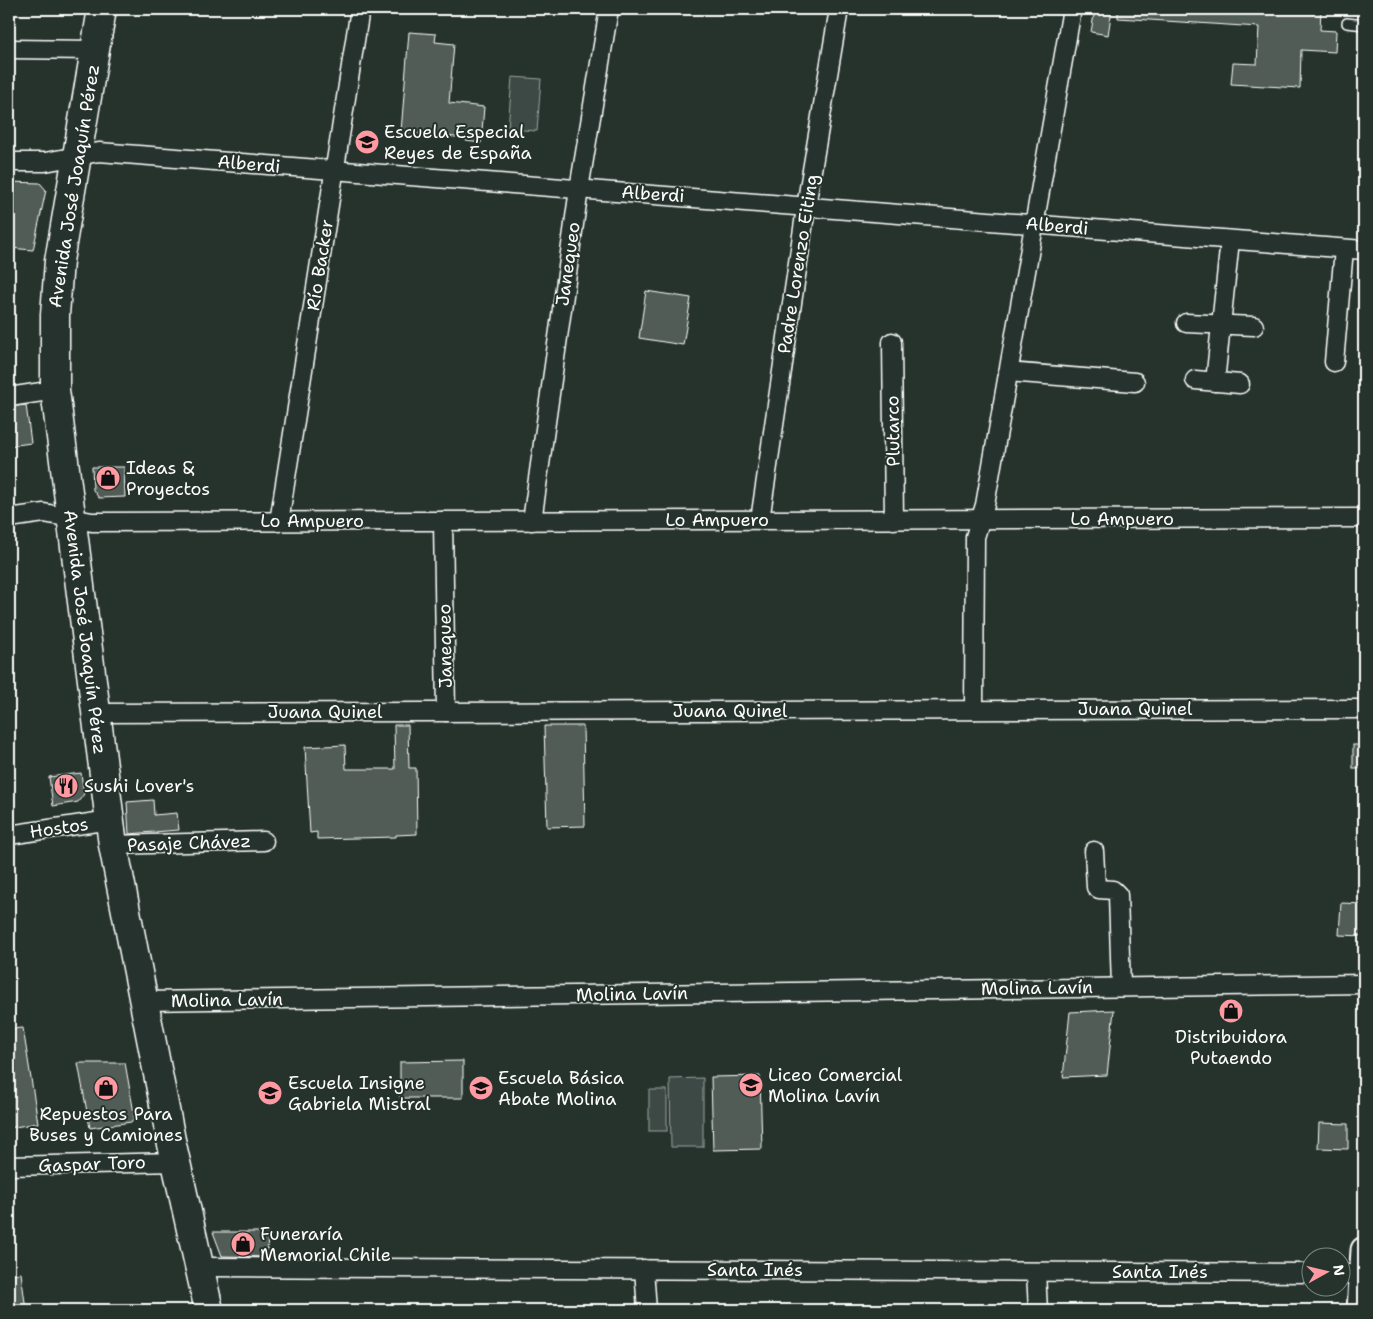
<svg xmlns="http://www.w3.org/2000/svg" width="1373" height="1319" viewBox="0 0 1373 1319" font-family="'Shantell Sans',sans-serif">
<rect width="100%" height="100%" fill="#26332d"/>
<filter id="ink" filterUnits="userSpaceOnUse"><feTurbulence type="fractalNoise" baseFrequency=".02" numOctaves="2"/><feDisplacementMap in="SourceGraphic" scale="10" xChannelSelector="R" yChannelSelector="G"/><feConvolveMatrix kernelMatrix="1 2 1 2 8 2 1 2 1" color-interpolation-filters="sRGB"/></filter>
<g filter="url(#ink)">
<g fill="#3e4944" stroke="#9ea4a2">
<polygon points="512,77 541,79 537,131 508,129"/>
<polygon points="703,1078 703,1147 671,1147 670,1079"/>
<rect x="649" y="1090" width="18" height="41"/>
</g>
<g fill="#515c57" stroke="#fff">
<polygon points="1095,9 1112,9 1108,35 1091,32"/>
<polygon points="1118,9 1321,9 1320,30 1336,31 1335,52 1301,50 1300,88 1231,84 1233,63 1257,64 1259,27 1118,18"/>
<polygon points="409,32 436,34 435,42 454,44 449,103 484,107 481,143 466,141 466,138 401,132"/>
<polygon points="9,182 40,183 46,190 33,250 9,248"/>
<polygon points="646,291 691,298 683,345 639,338"/>
<polygon points="26,405 31,443 9,446 9,407"/>
<polygon points="92,467 124,467 125,497 99,498 93,490"/>
<polygon points="394,725 408,725 409,768 416,768 417,834 396,835 396,837 317,839 317,832 310,833 305,747 345,745 346,769 395,769"/>
<polygon points="544,726 583,726 585,826 547,827"/>
<rect x="1353" y="745" width="11" height="23"/>
<polygon points="81,773 84,794 78,802 53,806 49,777"/>
<polygon points="153,800 154,815 177,813 179,830 129,834 127,802"/>
<polygon points="1341,903 1364,904 1364,936 1339,935"/>
<polygon points="1114,1010 1107,1075 1063,1077 1070,1012"/>
<polygon points="23,1028 38,1123 9,1128 9,1029"/>
<polygon points="463,1061 463,1098 400,1098 400,1062"/>
<polygon points="78,1063 125,1063 134,1113 134,1118 131,1122 90,1128"/>
<polygon points="760,1076 762,1149 713,1150 711,1077"/>
<polygon points="1319,1123 1348,1124 1348,1149 1318,1148"/>
<polygon points="213,1232 268,1232 267,1257 222,1256"/>
<polygon points="21,1273 26,1310 9,1310 9,1275"/>
</g>
<g fill="none" stroke-linecap="round" stroke-linejoin="round">
<defs>
<polyline id="service" points="1347,23 1364,25"/>
<g id="minor">
<polyline points="9,49 95,50"/>
<polyline points="9,162 45,162 99,152 1364,250"/>
<polyline points="1186,323 1254,326"/>
<polyline points="892,342 894,520"/>
<polyline points="1334,362 1344,249"/>
<polyline points="1008,372 1135,382"/>
<polyline points="1195,380 1240,384"/>
<polyline points="1215,382 1230,240"/>
<polyline points="9,397 55,390"/>
<polyline points="9,518 44,513 92,522 1364,518"/>
<polyline points="760,520 809,188 839,9"/>
<polyline points="443,521 446,712"/>
<polyline points="532,521 579,189 609,9"/>
<polyline points="279,522 360,9"/>
<polyline points="974,710 975,537 985,505 1072,9"/>
<polyline points="96,713 1364,709"/>
<polyline points="9,835 110,820"/>
<polyline points="113,845 264,841"/>
<polyline points="1094,851 1096,887 1099,889 1113,890 1118,895 1121,987"/>
<polyline points="143,1001 1364,984"/>
<polyline points="9,1166 176,1162"/>
<polyline points="199,1267 1310,1273"/>
<polyline points="644,1269 647,1310"/>
<polyline points="1036,1272 1038,1310"/>
<polyline points="1340,1274 1362,1274"/>
</g>
<polyline id="secondary" points="1360,1310 1364,1250"/>
<polyline id="primary" points="102,9 59,261 55,315 55,390 113,845 171,1140 209,1310"/>
</defs>
<use href="#service" stroke="#fff" stroke-width="12"/>
<use href="#minor" stroke="#fff" stroke-width="21"/>
<use href="#secondary" stroke="#fff" stroke-width="29"/>
<use href="#primary" stroke="#fff" stroke-width="31"/>
<use href="#service" stroke="#26332d" stroke-width="9"/>
<use href="#minor" stroke="#26332d" stroke-width="18"/>
<use href="#secondary" stroke="#26332d" stroke-width="25"/>
<use href="#primary" stroke="#26332d" stroke-width="28"/>
</g>
</g>
<defs>
<symbol id="school-disc" viewBox="-11 -11 22 22"><circle r="9.5" fill="#ff9aa2" stroke="#26332d"/><path d="M0-5L7-2L0 1L-7-2ZM-4 1L0 2.5L4 1V4Q0 6-4 4Z" fill="#111"/></symbol>
<symbol id="shop-disc" viewBox="-11 -11 22 22"><circle r="9.5" fill="#ff9aa2" stroke="#26332d"/><path d="M-5-2.5h2.3a2.7 3.5 0 0 1 5.4 0H5L5.5 6h-11ZM-1.5-2.5h3a1.5 2.3 0 0 0-3 0Z" fill="#111"/></symbol>
<symbol id="restaurant-disc" viewBox="-11 -11 22 22"><circle r="9.5" fill="#ff9aa2" stroke="#26332d"/><path d="M-5-6h1v4h1v-4h1v4h1v-4h1v5L-1.5 .5V6h-2V.5L-5-1ZM5-6V6H3V1.5H1.5Q1.5-4 5-6Z" fill="#111"/></symbol>
</defs>
<g fill-rule="evenodd">
<use href="#school-disc" x="353" y="128" width="28" height="28"/>
<use href="#shop-disc" x="94" y="464" width="28" height="28"/>
<use href="#restaurant-disc" x="52" y="772" width="28" height="28"/>
<use href="#shop-disc" x="1217" y="997" width="28" height="28"/>
<use href="#school-disc" x="737" y="1071" width="28" height="28"/>
<use href="#shop-disc" x="92" y="1074" width="28" height="28"/>
<use href="#school-disc" x="467" y="1074" width="28" height="28"/>
<use href="#school-disc" x="256" y="1079" width="28" height="28"/>
<use href="#shop-disc" x="229" y="1230" width="28" height="28"/>
</g>
<g text-anchor="middle" stroke-width="4" stroke-linejoin="round" paint-order="stroke">
<g font-size="18" fill="#fff" stroke="#26332d" text-anchor="start">
<text x="384" y="138">Escuela Especial<tspan x="384" dy="21">Reyes de España</tspan></text>
<text x="126" y="474">Ideas &amp;<tspan x="126" dy="21">Proyectos</tspan></text>
<text x="84" y="792">Sushi Lover's</text>
<text x="1231" y="1043" text-anchor="middle">Distribuidora<tspan x="1231" dy="21">Putaendo</tspan></text>
<text x="768" y="1081">Liceo Comercial<tspan x="768" dy="21">Molina Lavín</tspan></text>
<text x="498" y="1084">Escuela Básica<tspan x="498" dy="21">Abate Molina</tspan></text>
<text x="288" y="1089">Escuela Insigne<tspan x="288" dy="21">Gabriela Mistral</tspan></text>
<text x="106" y="1120" text-anchor="middle">Repuestos Para<tspan x="106" dy="21">Buses y Camiones</tspan></text>
<text x="260" y="1240">Funeraría<tspan x="260" dy="21">Memorial Chile</tspan></text>
</g>
<g font-size="18" fill="#fff" stroke="#26332d">
<text transform="translate(249 164) rotate(5)" y="6">Alberdi</text>
<text transform="translate(74 186) rotate(-81)" y="6">Avenida José Joaquín Pérez</text>
<text transform="translate(653 194) rotate(4)" y="6">Alberdi</text>
<text transform="translate(1057 226) rotate(5)" y="6">Alberdi</text>
<text transform="translate(568 264) rotate(-82)" y="6">Janequeo</text>
<text transform="translate(798 264) rotate(-81)" y="6">Padre Lorenzo Eiting</text>
<text transform="translate(320 265) rotate(-81)" y="6">Río Backer</text>
<text transform="translate(893 431) rotate(-91)" y="6">Plutarco</text>
<text x="1122" y="525">Lo Ampuero</text>
<text x="717" y="526">Lo Ampuero</text>
<text x="312" y="527">Lo Ampuero</text>
<text transform="translate(85 632) rotate(83)" y="6">Avenida José Joaquín Pérez</text>
<text transform="translate(445 646) rotate(-91)" y="6">Janequeo</text>
<text x="1135" y="715">Juana Quinel</text>
<text x="730" y="717">Juana Quinel</text>
<text x="325" y="718">Juana Quinel</text>
<text transform="translate(59 828) rotate(-8)" y="6">Hostos</text>
<text transform="translate(189 843) rotate(-2)" y="6">Pasaje Chávez</text>
<text transform="translate(1037 988) rotate(-1)" y="6">Molina Lavín</text>
<text transform="translate(632 994) rotate(-1)" y="6">Molina Lavín</text>
<text transform="translate(227 1000) rotate(-1)" y="6">Molina Lavín</text>
<text transform="translate(92 1164) rotate(-2)" y="6">Gaspar Toro</text>
<text x="755" y="1276">Santa Inés</text>
<text x="1160" y="1278">Santa Inés</text>
</g>
</g>
<rect width="1373" height="1319" fill="none" stroke="#26332d" stroke-width="30"/>
<rect x="15" y="15" width="1343" height="1289" fill="none" stroke="#fff" stroke-width="2" filter="url(#ink)"/>
<g transform="translate(1326 1272) rotate(82)"><circle r="24" fill="#26332d" stroke="#7d8581"/>
<path d="M0-4L9 19L0 12L-9 19Z" fill="#ff9aa2"/>
<text y="-8" font-size="14" font-weight="bold" text-anchor="middle" fill="#ffffff">N</text>
</g>
</svg>
